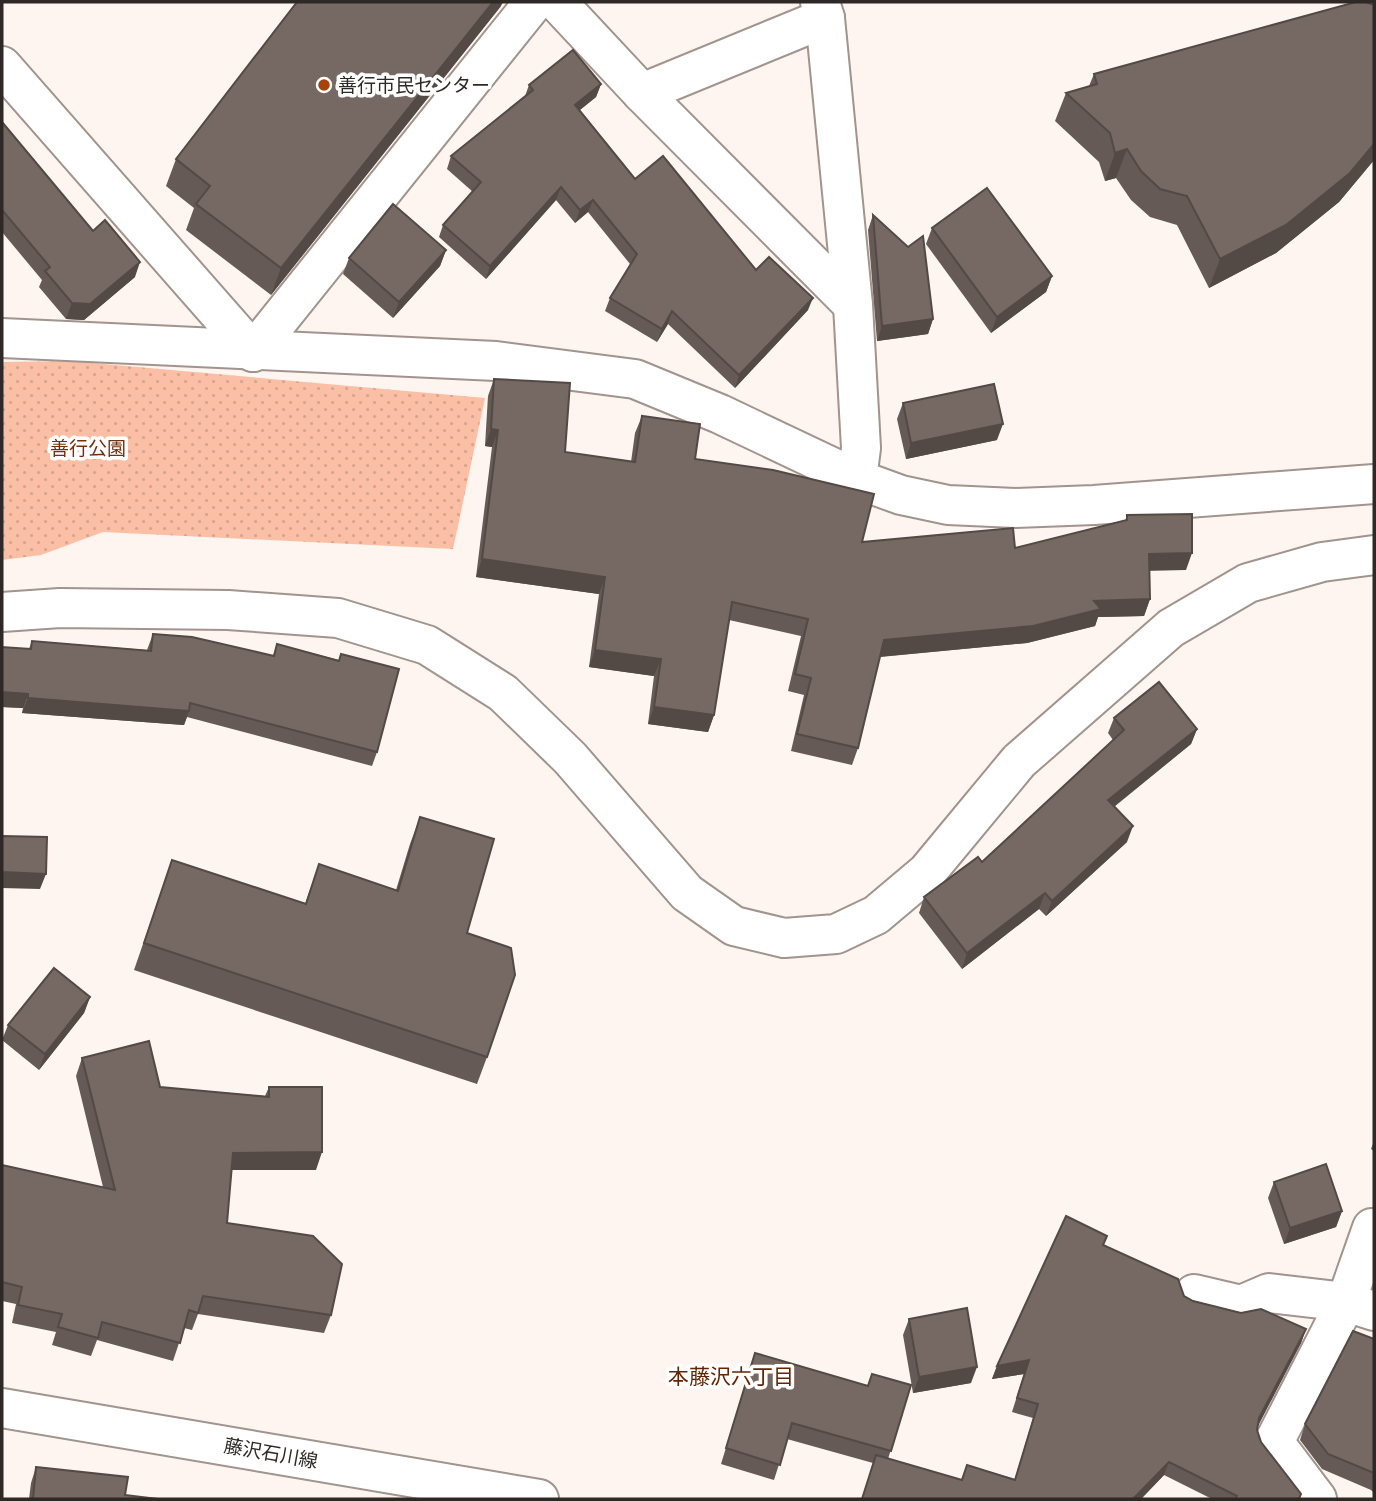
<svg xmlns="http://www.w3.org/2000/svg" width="1376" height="1501" viewBox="0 0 1376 1501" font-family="Signika,'Noto Sans JP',sans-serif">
<defs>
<pattern id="park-dots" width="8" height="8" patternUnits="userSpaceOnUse" patternTransform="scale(1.75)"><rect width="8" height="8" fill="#fbbfa5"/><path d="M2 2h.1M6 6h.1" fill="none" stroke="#d7a48e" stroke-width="1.8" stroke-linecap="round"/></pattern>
</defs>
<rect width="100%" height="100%" fill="#fef4f0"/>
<polygon fill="url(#park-dots)" points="70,361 485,398 453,549 103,532 41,555 2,560 2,362"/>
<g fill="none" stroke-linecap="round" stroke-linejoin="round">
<defs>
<g id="minor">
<polyline points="557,2 642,93 853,305"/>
<polyline points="820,2 825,18 853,305 861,448 857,479"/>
<polyline points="642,93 825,18"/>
<polyline points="253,352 534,2"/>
<polyline points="2,612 60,608 228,610 338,618 427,645 503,693 570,758 687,893 734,926 784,938 836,934 876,915 927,872 1019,761 1171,628 1248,583 1322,562 1374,555"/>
<polyline points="1194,1294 1241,1305 1269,1293 1346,1302 1374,1311"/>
<polyline points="1317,1499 1274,1442 1346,1302 1372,1228"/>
</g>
<g id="tertiary">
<polyline points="2,66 253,352"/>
<polyline points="2,338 496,361 635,379 720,414 857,479 901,495 948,505 1015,508 1094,505 1374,484"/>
<polyline points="2,1408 539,1499"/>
</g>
</defs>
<use href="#minor" stroke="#a1938d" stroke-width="42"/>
<use href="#tertiary" stroke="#a1938d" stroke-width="42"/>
<use href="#minor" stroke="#fff" stroke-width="38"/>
<use href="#tertiary" stroke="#fff" stroke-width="38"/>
</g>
<g fill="#655a55">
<polygon points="1374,5 1374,160 1339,202 1276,253 1209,288 1177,225 1150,217 1131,200 1116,178 1105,181 1099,162 1055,121 1066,93 1089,86 1094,74"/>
<polygon points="501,6 271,295 186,230 194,208 166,186 176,159"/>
<polygon points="601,84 596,97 580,110 635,179 808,310 735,388 668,324 657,342 605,311 610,298 630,264 588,212 575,223 556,200 486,279 439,237 443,225 473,192 447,169 451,156 525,96 529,85"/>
<polygon points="2,122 93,231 135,277 84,320 66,319 39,287 42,280 2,232"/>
<polygon points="873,215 933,319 928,334 877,341 868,230"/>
<polygon points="932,228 1052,276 1046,292 991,333 926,244"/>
<polygon points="446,250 440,266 393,318 343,274 349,258"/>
<polygon points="494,379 565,452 631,462 635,433 642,416 695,459 862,542 1015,548 1125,521 1127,515 1186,570 1149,570 1150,599 1144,616 1098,617 1095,626 1027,643 880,657 858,748 852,765 791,751 804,695 788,691 801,636 729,620 714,715 708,732 648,724 654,676 589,667 599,594 476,577 492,447 485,446 488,396"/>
<polygon points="903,403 997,440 906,459 897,419"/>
<polygon points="153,634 273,656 277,644 339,660 341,654 377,752 372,766 187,717 184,725 22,713 23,708 2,707 2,647 29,649 32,641 147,650"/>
<polygon points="1114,718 1197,729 1191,744 1114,807 1127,842 1046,916 1039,909 962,969 919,913 924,897 982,862 1113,740 1108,733"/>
<polygon points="420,817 467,933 487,1057 477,1084 134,970 172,860 305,904 319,864 396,890 410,844"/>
<polygon points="90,997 84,1013 39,1070 2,1040 8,1025"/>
<polygon points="82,1058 160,1087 265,1096 269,1087 316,1170 231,1170 227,1223 331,1315 324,1333 198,1314 192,1330 184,1328 173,1361 97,1340 91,1356 52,1345 56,1332 12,1323 16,1304 2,1301 2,1165 103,1187 76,1076"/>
<polygon points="1374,1141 1374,1151 1371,1149"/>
<polygon points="1274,1182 1342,1211 1336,1227 1284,1244 1268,1198"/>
<polygon points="1104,1245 1193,1301 1306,1329 1301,1343 1258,1425 1257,1430 1261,1442 1299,1499 1212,1499 1164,1475 1141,1499 862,1499 873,1463 787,1439 774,1480 721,1464 755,1353 867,1386 872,1374 911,1385 888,1459 961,1480 967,1465 1015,1479 1033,1418 1012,1412 1024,1374 992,1379 997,1366"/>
<polygon points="909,1319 971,1383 913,1393 903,1335"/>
<polygon points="1374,1339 1374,1493 1371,1490 1322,1469 1300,1440 1305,1424"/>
<polygon points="36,1467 125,1495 158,1499 29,1499 31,1483"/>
</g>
<g fill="#534a45">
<polygon points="493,2 503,2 501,6 271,295 281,268"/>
<polygon points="601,84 596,97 571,117 575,105"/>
<polygon points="1374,144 1374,160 1339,202 1276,253 1209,288 1220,259"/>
<polygon points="1127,149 1116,178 1105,181 1115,153"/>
<polygon points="561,187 556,200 486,279 490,266"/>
<polygon points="593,200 588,212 575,223 580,210"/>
<polygon points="446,250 440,266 393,318 399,302"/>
<polygon points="140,262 135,277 84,320 66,319 72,303"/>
<polygon points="1052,276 1046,292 991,333 997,317"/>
<polygon points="813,298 808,310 735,388 739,375"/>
<polygon points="672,311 668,324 657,342 662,329"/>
<polygon points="933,319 928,334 877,341 882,326"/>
<polygon points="1003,424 997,440 906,459 911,443"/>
<polygon points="491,429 498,430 492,447 485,446"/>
<polygon points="1192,553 1186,570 1143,571 1149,554"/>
<polygon points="482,559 605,577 599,594 476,577"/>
<polygon points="1150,599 1144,616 1098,617 1095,626 1027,643 877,657 884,640 1094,601"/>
<polygon points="595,650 661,659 654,676 589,667"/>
<polygon points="2,692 28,694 23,708 2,707"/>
<polygon points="28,698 189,711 184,725 22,713"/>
<polygon points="654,707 714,715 708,732 648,724"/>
<polygon points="1197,729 1191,744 1102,816 1108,800"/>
<polygon points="1133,826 1127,842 1046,916 1052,901"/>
<polygon points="2,872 46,874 40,889 2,888"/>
<polygon points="1045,893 1039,909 962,969 967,953"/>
<polygon points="90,997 84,1013 39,1070 45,1054"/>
<polygon points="322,1152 316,1170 226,1170 233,1153"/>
<polygon points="1342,1211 1336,1227 1284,1244 1290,1228"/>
<polygon points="1306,1329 1301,1343 1255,1432 1259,1418"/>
<polygon points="1029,1360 1024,1374 992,1379 997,1366"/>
<polygon points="977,1367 971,1383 913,1393 919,1377"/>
<polygon points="1169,1462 1164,1475 1141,1499 1133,1499"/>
</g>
<g fill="#766963" stroke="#534a45" stroke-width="2">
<polygon points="297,2 493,2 281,268 196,204 210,186 176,159"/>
<polygon points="1356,2 1366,2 1374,5 1374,144 1350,173 1286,225 1220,259 1187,196 1160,189 1141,171 1127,149 1115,153 1110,133 1066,93 1097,84 1094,74"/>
<polygon points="573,50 601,84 575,105 635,179 663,156 756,270 769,257 813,298 739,375 672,311 662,329 610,298 637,254 593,200 580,210 561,187 490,266 443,225 481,182 451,156 533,90 529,85"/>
<polygon points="2,122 93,231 105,220 140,262 90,304 72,303 45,271 50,267 2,210"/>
<polygon points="987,188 1052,276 997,317 932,228"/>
<polygon points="393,204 446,250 399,302 349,258"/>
<polygon points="873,215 908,247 923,236 933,319 882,326"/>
<polygon points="494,379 570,383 565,452 635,462 642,416 700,424 695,459 773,470 874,494 862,542 1013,528 1015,548 1127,520 1127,515 1192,514 1192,553 1149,554 1150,599 1094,601 1101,609 1033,626 884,640 858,748 797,734 811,678 795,674 808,619 732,602 714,715 654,707 661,659 595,650 605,577 482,559 498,430 491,429"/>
<polygon points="994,384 1003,424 911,443 903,403"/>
<polygon points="153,634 192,637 274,656 277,644 339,661 341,654 399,669 377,752 190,703 189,711 28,698 28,694 2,692 2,647 31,649 32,641 151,651"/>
<polygon points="1159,682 1197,729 1108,800 1133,826 1052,901 1045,893 967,953 924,897 978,857 982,862 1124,730 1114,718"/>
<polygon points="420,817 494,839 467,933 511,948 515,975 487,1057 144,943 172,860 306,904 319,864 398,891"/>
<polygon points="2,836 47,837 46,874 2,872"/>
<polygon points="54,968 90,997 45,1054 8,1025"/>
<polygon points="149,1041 160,1087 269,1097 269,1087 322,1087 322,1152 233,1153 227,1223 313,1236 342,1264 331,1315 203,1296 198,1313 189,1310 180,1343 102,1322 98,1338 58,1327 62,1314 18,1305 22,1287 2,1282 2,1165 115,1190 82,1058"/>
<polygon points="1326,1164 1342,1211 1290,1228 1274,1182"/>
<polygon points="1066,1216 1107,1236 1103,1245 1178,1279 1184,1296 1193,1301 1241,1313 1261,1309 1306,1329 1259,1418 1257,1430 1261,1442 1301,1494 1299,1499 1235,1499 1237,1496 1169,1462 1133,1499 862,1499 876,1455 962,1480 967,1465 1015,1480 1038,1404 1017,1398 1029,1360 997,1366"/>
<polygon points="967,1308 977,1367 919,1377 909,1319"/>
<polygon points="1353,1331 1374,1339 1374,1473 1328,1454 1305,1424"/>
<polygon points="755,1353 868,1386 872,1374 911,1385 891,1451 792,1423 780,1465 726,1448"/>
<polygon points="36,1467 128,1477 125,1495 158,1499 33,1499"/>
</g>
<circle fill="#a64308" stroke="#fff" stroke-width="2.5" cx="324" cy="85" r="7"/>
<g text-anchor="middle" stroke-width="7" stroke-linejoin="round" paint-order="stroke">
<g font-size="19" fill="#2e2926" stroke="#fff" text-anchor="start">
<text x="338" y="92">善行市民センター</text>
</g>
<g font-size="19" fill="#72300d" stroke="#fff">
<text x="88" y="455">善行公園</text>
</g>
<g font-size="19" fill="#2e2926" stroke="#fff">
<text transform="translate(271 1453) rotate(10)" y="7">藤沢石川線</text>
</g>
<g font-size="21" fill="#632402" stroke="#fff">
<text x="731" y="1384">本藤沢六丁目</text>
</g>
</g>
<rect width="1376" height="1501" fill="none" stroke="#2e2926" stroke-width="7"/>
</svg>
